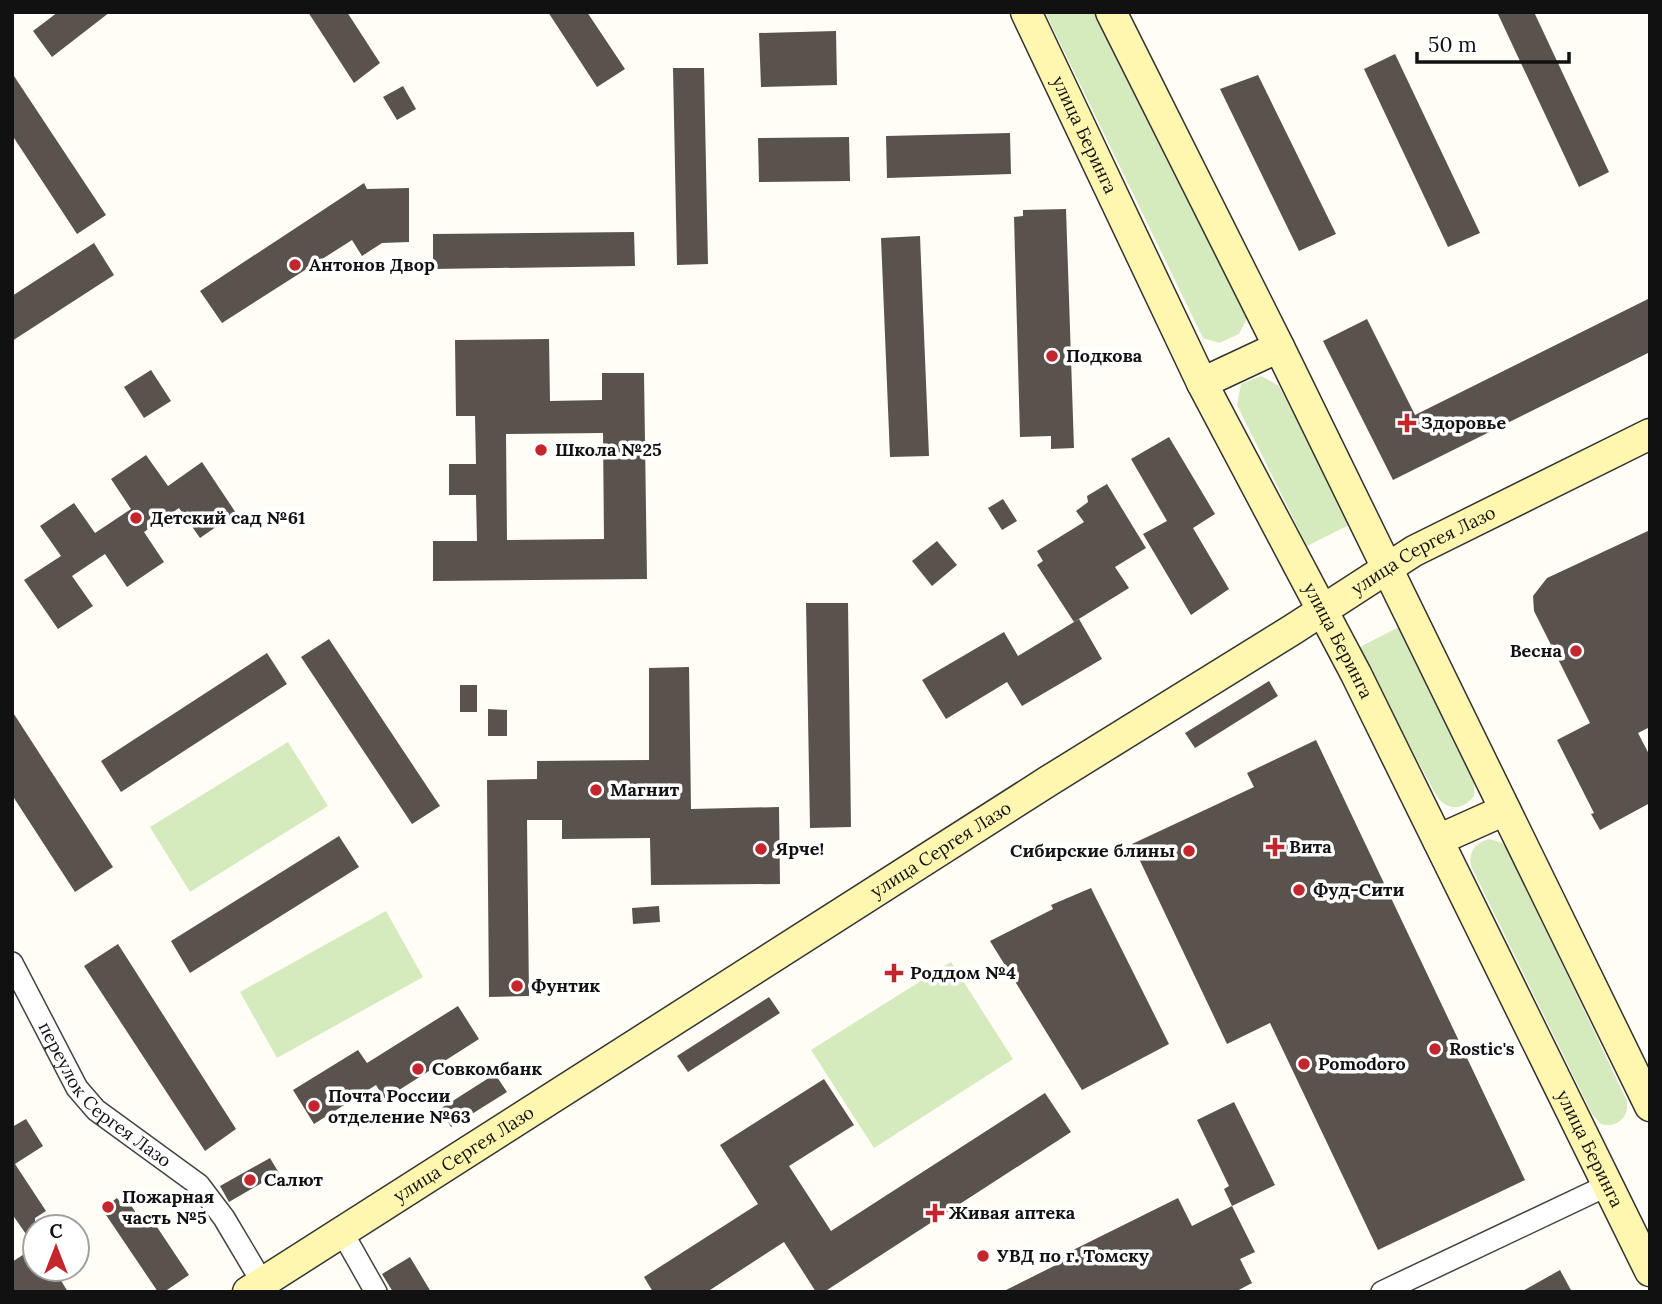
<svg xmlns="http://www.w3.org/2000/svg" width="1662" height="1304" viewBox="0 0 1662 1304" font-family="Lora,serif">
<rect width="100%" height="100%" fill="#fffdf5"/>
<g fill="#d5ebbd">
<polygon points="1045,12 1097,12 1247,318 1239,334 1219,343 1203,338"/>
<polygon points="1261,376 1279,386 1349,525 1307,546 1237,405 1241,384"/>
<path d="M1399,627L1474,779V796C1463,811 1446,811 1436,795L1358,648Z"/>
<polygon points="288,742 328,806 190,892 150,827"/>
<path d="M1490,839L1502,843L1507,848L1627,1101C1629,1118 1617,1128 1601,1124L1592,1114L1471,866C1468,851 1476,842 1490,839Z"/>
<polygon points="386,911 423,977 277,1058 240,992"/>
<polygon points="951,962 1013,1059 874,1148 811,1050"/>
</g>
<g fill="#5a524d" fill-rule="evenodd">
<polygon points="58,12 110,12 52,57 33,31"/>
<polygon points="308,12 347,12 380,63 354,83"/>
<polygon points="548,12 587,12 625,69 597,87"/>
<polygon points="1497,12 1534,12 1609,172 1579,187"/>
<polygon points="836,31 837,85 761,87 759,33"/>
<polygon points="1395,54 1480,233 1448,247 1364,69"/>
<polygon points="673,68 704,68 708,264 677,265"/>
<polygon points="12,73 106,215 77,234 12,135"/>
<polygon points="1258,75 1336,234 1299,251 1220,89"/>
<polygon points="403,86 416,109 397,120 383,97"/>
<polygon points="1010,133 1011,174 887,178 886,136"/>
<polygon points="849,137 850,181 759,182 758,138"/>
<polygon points="364,183 367,189 409,188 409,242 382,243 362,256 352,240 222,323 200,291"/>
<polygon points="1066,209 1074,448 1051,449 1051,436 1020,437 1014,217 1023,216 1023,210"/>
<polygon points="634,232 635,266 433,269 433,234"/>
<polygon points="920,236 929,456 890,457 881,238"/>
<polygon points="94,243 114,275 12,341 12,296"/>
<polygon points="1650,298 1650,352 1393,480 1323,341 1367,319 1415,415"/>
<path d="M549,339L550,401L602,400V373H644L647,579L433,581V541H477L476,495H449V464H476L475,416H456L455,340ZM603,433L604,539L507,540L506,434Z"/>
<polygon points="151,370 171,401 144,418 124,387"/>
<polygon points="1169,437 1215,514 1193,528 1229,589 1191,615 1143,534 1167,521 1131,459"/>
<polygon points="146,455 168,486 202,462 236,513 200,538 179,508 144,532 164,562 127,587 105,554 72,576 93,606 58,629 24,580 61,556 40,526 74,503 95,533 131,509 111,479"/>
<polygon points="1107,484 1146,548 1115,567 1129,588 1074,622 1037,565 1043,561 1037,551 1084,522 1076,511 1088,502 1087,496"/>
<polygon points="1003,499 1017,521 1002,530 988,508"/>
<polygon points="1650,530 1650,727 1638,733 1650,756 1650,803 1600,830 1591,814 1594,813 1557,740 1590,723 1534,611 1533,596 1547,578"/>
<polygon points="937,541 957,565 932,586 912,561"/>
<polygon points="806,603 848,603 851,827 810,828"/>
<polygon points="1079,619 1102,659 1022,706 1007,682 946,719 922,680 1004,632 1018,656"/>
<polygon points="329,639 440,806 412,824 301,657"/>
<polygon points="267,653 287,684 121,792 101,761"/>
<polygon points="689,667 691,809 779,807 780,884 651,885 650,838 562,839 562,820 527,820 529,996 489,997 487,780 537,779 537,761 649,760 649,668"/>
<polygon points="1269,681 1278,696 1195,748 1185,733"/>
<rect x="460" y="685" width="17" height="27"/>
<polygon points="488,709 507,710 507,736 488,736"/>
<polygon points="12,711 113,867 75,892 12,795"/>
<polygon points="1316,740 1525,1180 1378,1250 1270,1023 1227,1044 1132,844 1254,787 1247,773"/>
<polygon points="339,836 359,867 190,973 171,941"/>
<polygon points="1091,888 1169,1044 1082,1090 990,941 1053,909 1051,905"/>
<polygon points="659,906 660,922 633,924 632,908"/>
<polygon points="118,944 236,1129 205,1151 84,966"/>
<polygon points="769,997 780,1013 688,1072 677,1056"/>
<polygon points="458,1006 479,1039 385,1099 376,1085 314,1124 293,1090 358,1050 367,1063"/>
<polygon points="495,1074 507,1092 451,1127 440,1109"/>
<polygon points="824,1079 854,1125 789,1166 831,1231 1045,1093 1071,1132 824,1292 816,1292 784,1242 707,1292 653,1292 644,1277 758,1204 720,1145"/>
<polygon points="1234,1102 1275,1185 1232,1206 1224,1189 1229,1186 1197,1120"/>
<polygon points="26,1119 43,1146 15,1164 46,1211 35,1218 35,1269 54,1269 68,1292 12,1292 12,1262 35,1247 12,1214 12,1127"/>
<polygon points="270,1158 279,1173 229,1202 220,1186"/>
<polygon points="117,1198 123,1206 129,1202 143,1224 151,1218 189,1275 164,1292 158,1292 102,1209"/>
<polygon points="1178,1198 1192,1226 1232,1206 1255,1252 1240,1259 1252,1283 1235,1292 1002,1292 1062,1262 1059,1257"/>
<polygon points="410,1257 431,1292 393,1292 382,1274"/>
<polygon points="1560,1270 1572,1292 1521,1292"/>
</g>
<g fill="none" stroke-linecap="round" stroke-linejoin="round">
<defs>
<g id="street">
<path id="s1" d="M12,963L77,1088L96,1110L199,1185L224,1218L262,1282"/>
<polyline points="342,1232 376,1292"/>
<polyline points="1382,1292 1608,1185"/>
</g>
<g id="secondary">
<path id="s2" d="M1026,12L1202,383L1356,674L1650,1271"/>
<polyline points="1111,12 1279,347 1650,1106"/>
<polyline points="1202,383 1279,347"/>
<polyline points="1438,840 1505,810"/>
<path id="s3" d="M248,1292L1050,780L1292,630L1414,551L1650,434"/>
</g>
</defs>
<use href="#street" stroke="#444" stroke-width="24"/>
<use href="#secondary" stroke="#333" stroke-width="33"/>
<use href="#street" stroke="#fff" stroke-width="21"/>
<use href="#secondary" stroke="#fff6b0" stroke-width="30"/>
</g>
<g fill="#c4262e" stroke="#fff" stroke-width="2.5">
<circle cx="295" cy="265" r="7"/>
<circle cx="1052" cy="356" r="7"/>
<path d="M1403.5 412.5h7v7h7v7h-7v7h-7v-7h-7v-7h7z"/>
<circle cx="541" cy="450" r="7"/>
<circle cx="136" cy="518" r="7"/>
<circle cx="1576" cy="651" r="7"/>
<circle cx="596" cy="790" r="7"/>
<path d="M1271.5 836.5h7v7h7v7h-7v7h-7v-7h-7v-7h7z"/>
<circle cx="761" cy="849" r="7"/>
<circle cx="1189" cy="851" r="7"/>
<circle cx="1299" cy="890" r="7"/>
<path d="M890.5 962.5h7v7h7v7h-7v7h-7v-7h-7v-7h7z"/>
<circle cx="517" cy="986" r="7"/>
<circle cx="1435" cy="1049" r="7"/>
<circle cx="1304" cy="1064" r="7"/>
<circle cx="418" cy="1069" r="7"/>
<circle cx="314" cy="1106" r="7"/>
<circle cx="250" cy="1180" r="7"/>
<circle cx="108" cy="1207" r="7"/>
<path d="M931.5 1202.5h7v7h7v7h-7v7h-7v-7h-7v-7h7z"/>
<circle cx="983" cy="1256" r="7"/>
</g>
<g text-anchor="middle" stroke-width="7" stroke-linejoin="round" paint-order="stroke">
<g font-size="18" fill="#111" stroke="#fff">
<text dy="6" stroke="none"><textPath href="#s2" startOffset="136">улица Беринга</textPath></text>
<text dy="6" stroke="none"><textPath href="#s3" startOffset="1390">улица Сергея Лазо</textPath></text>
<text dy="6" stroke="none"><textPath href="#s2" startOffset="702">улица Беринга</textPath></text>
<text dy="6" stroke="none"><textPath href="#s3" startOffset="822">улица Сергея Лазо</textPath></text>
<text dy="6" stroke="none"><textPath href="#s1" startOffset="164">переулок Сергея Лазо</textPath></text>
<text dy="6" stroke="none"><textPath href="#s2" startOffset="1269">улица Беринга</textPath></text>
<text dy="6" stroke="none"><textPath href="#s3" startOffset="256">улица Сергея Лазо</textPath></text>
</g>
<g font-size="18" font-weight="bold" fill="#111" stroke="#fff" text-anchor="start">
<text x="309" y="271">Антонов Двор</text>
<text x="1066" y="362">Подкова</text>
<text x="1421" y="429">Здоровье</text>
<text x="555" y="456">Школа №25</text>
<text x="150" y="524">Детский сад №61</text>
<text x="1562" y="657" text-anchor="end">Весна</text>
<text x="610" y="796">Магнит</text>
<text x="1289" y="853">Вита</text>
<text x="775" y="855">Ярче!</text>
<text x="1175" y="857" text-anchor="end">Сибирские блины</text>
<text x="1313" y="896">Фуд-Сити</text>
<text x="910" y="979">Роддом №4</text>
<text x="531" y="992">Фунтик</text>
<text x="1449" y="1055">Rostic's</text>
<text x="1318" y="1070">Pomodoro</text>
<text x="432" y="1075">Совкомбанк</text>
<text x="328" y="1102">Почта России<tspan x="328" dy="21">отделение №63</tspan></text>
<text x="264" y="1186">Салют</text>
<text x="122" y="1203">Пожарная<tspan x="122" dy="21">часть №5</tspan></text>
<text x="949" y="1219">Живая аптека</text>
<text x="997" y="1262">УВД по г. Томску</text>
</g>
</g>
<rect width="1662" height="1304" fill="none" stroke="#111111" stroke-width="28"/>
<g transform="translate(56 1248)"><circle r="33" fill="#ffffff" stroke="#a0a0a0" stroke-width="2"/>
<path d="M0-5L12 26L0 18L-12 26Z" fill="#c4262e"/>
<text y="-10" font-size="19" font-weight="bold" text-anchor="middle" fill="#111111">С</text>
</g>
<path d="M1417 52v10h152v-10" fill="none" stroke="#111111" stroke-width="3.5"/>
<text x="1428" y="52" font-size="21" fill="#111111" stroke="#ffffff" stroke-width="5" paint-order="stroke">50 m</text>
</svg>
